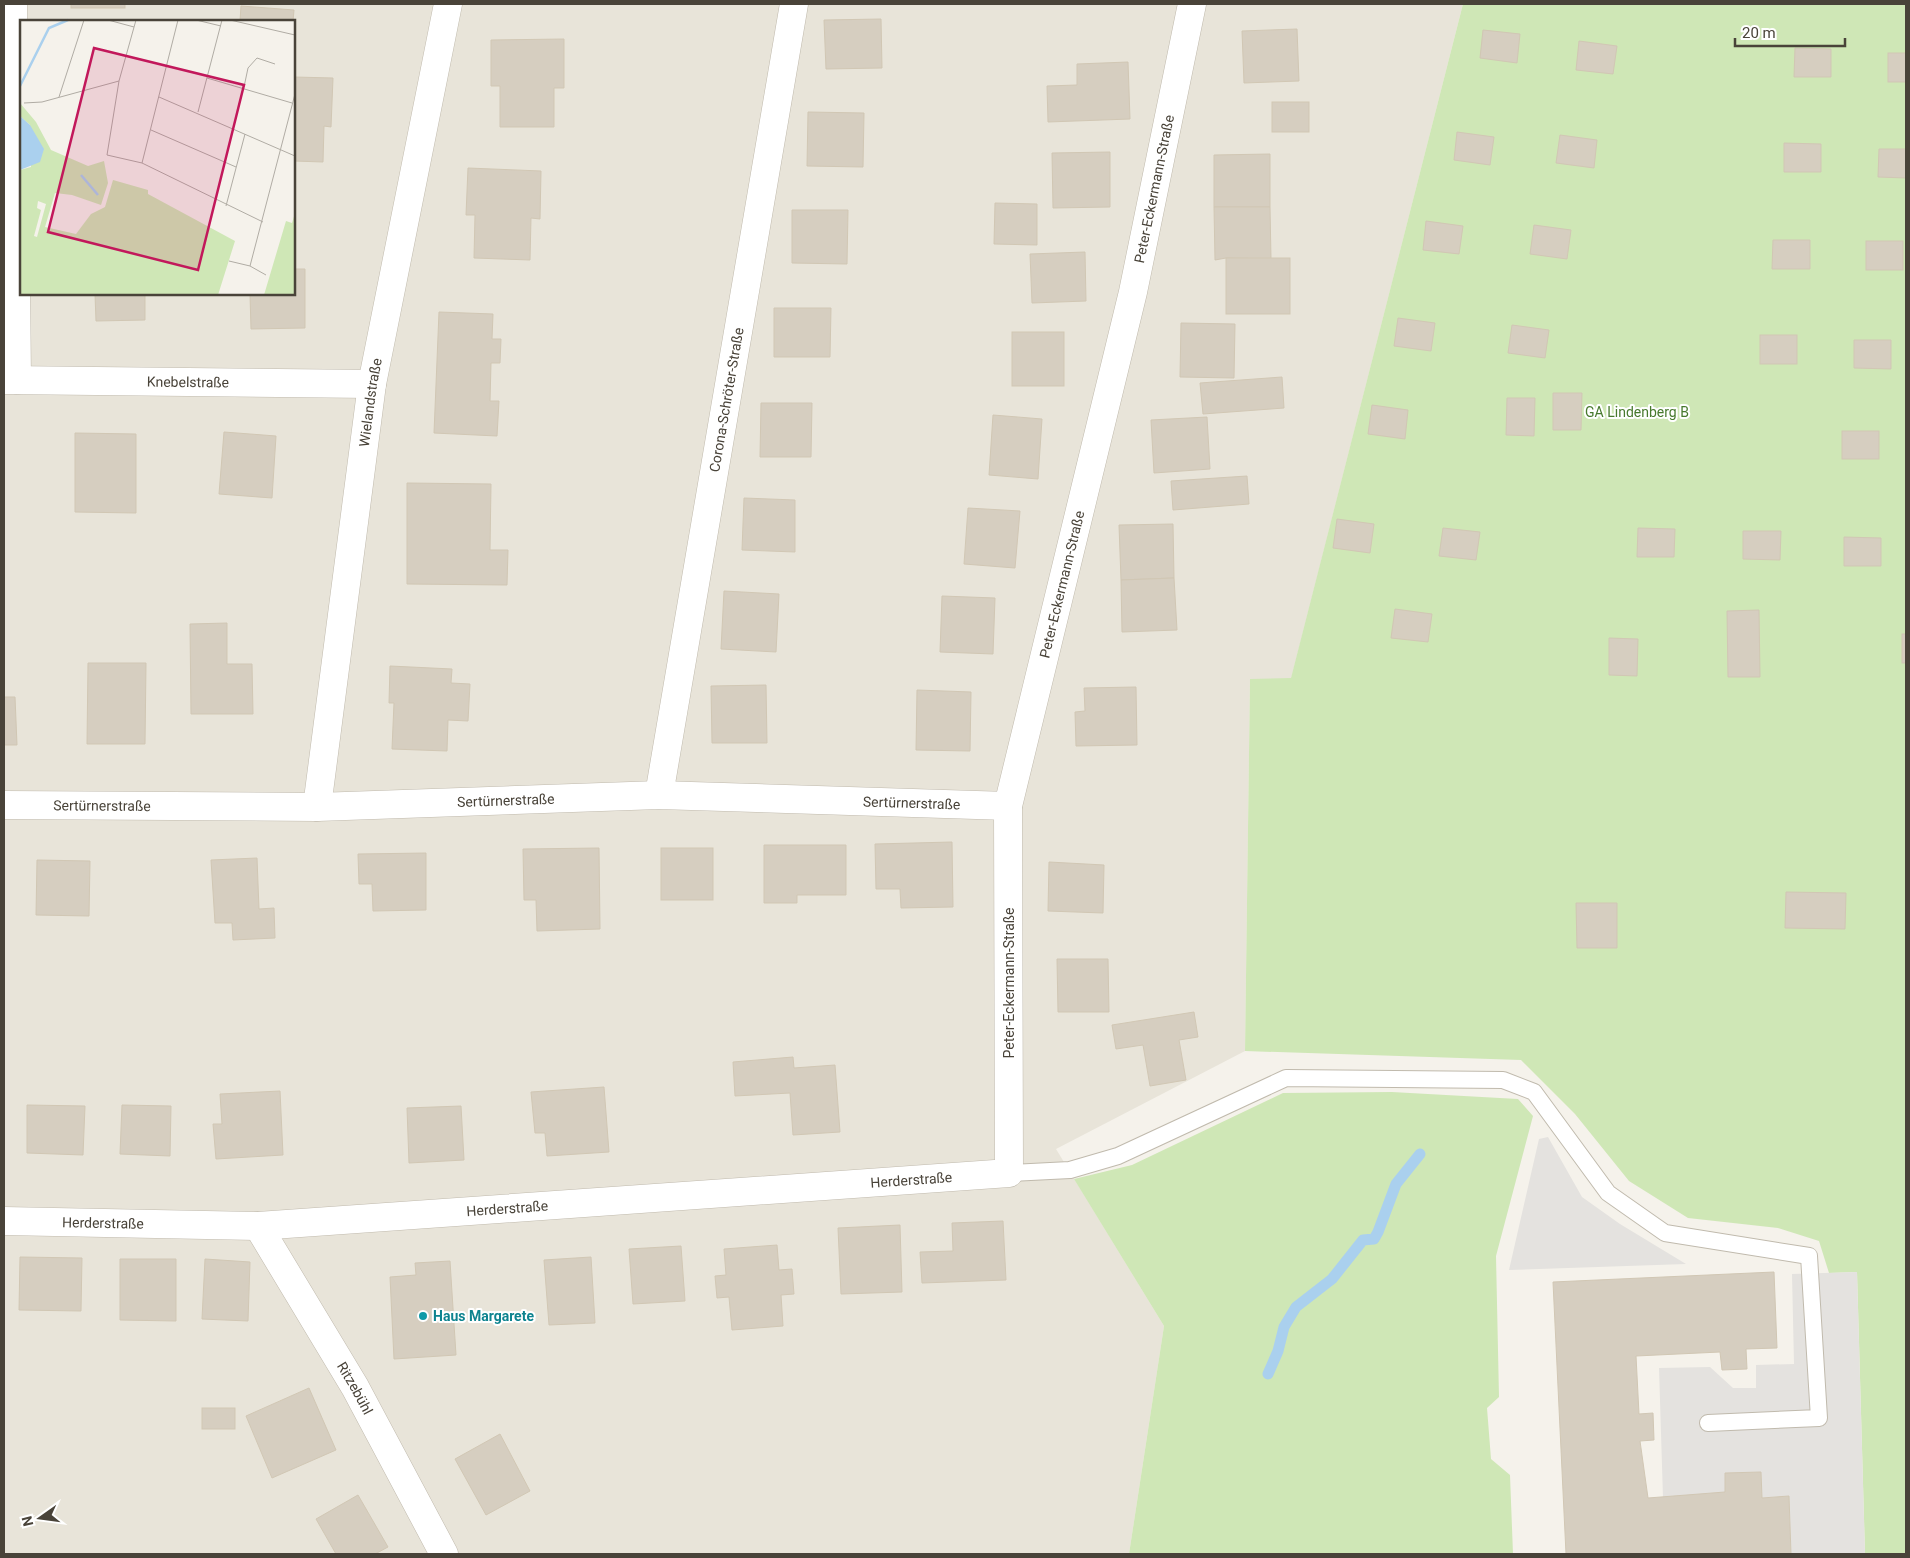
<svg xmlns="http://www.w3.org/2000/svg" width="1910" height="1558" viewBox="0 0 1910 1558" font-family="Roboto,sans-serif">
<rect width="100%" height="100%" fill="#f5f2eb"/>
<path fill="#e8e4d9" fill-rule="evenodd" d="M4,4H1463L1291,679H1250L1245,1051L1056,1149L1164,1326L1129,1554H4ZM21,21H294V294H21Z"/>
<g fill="#cfe7b6">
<polygon points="1463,4 1906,4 1906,1554 1865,1554 1857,1272 1829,1273 1819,1241 1778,1228 1688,1218 1629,1181 1575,1114 1521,1060 1245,1051 1250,679 1291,678"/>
<polygon points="1392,1092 1518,1099 1533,1116 1496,1256 1499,1397 1487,1408 1491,1459 1510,1475 1513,1554 1129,1554 1164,1326 1074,1179 1132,1165 1283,1093"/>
</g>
<g fill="#e4e2df">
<polygon points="1548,1137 1582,1197 1620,1224 1686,1264 1509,1270 1539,1139"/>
<polygon points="1857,1272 1865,1554 1791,1554 1789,1496 1762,1498 1761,1472 1725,1473 1725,1492 1663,1498 1659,1368 1710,1367 1733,1388 1756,1388 1756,1365 1794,1364 1792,1274"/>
</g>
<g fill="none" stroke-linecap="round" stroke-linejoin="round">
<polyline stroke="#aad0ee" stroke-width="11" points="1268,1374 1278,1351 1284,1327 1296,1307 1332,1279 1363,1240 1374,1239 1378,1232 1396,1184 1420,1154"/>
</g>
<g fill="#d6cec0" stroke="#d1c7b4">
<rect x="71" y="4" width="54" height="4"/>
<polygon points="241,6 294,10 293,21 240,21"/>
<polygon points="881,19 882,68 826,69 824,20"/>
<polygon points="1297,29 1299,81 1244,83 1242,31"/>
<polygon points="1483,30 1520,34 1517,63 1480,58"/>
<polygon points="564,39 564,88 554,88 554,127 500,127 500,86 491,86 491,40"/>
<polygon points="1579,41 1617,46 1613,74 1576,70"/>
<polygon points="1795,48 1831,49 1831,77 1794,77"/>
<rect x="1888" y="53" width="18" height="29"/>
<polygon points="1128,62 1130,119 1048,122 1047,86 1077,85 1077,64"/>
<polygon points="294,77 333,78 331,127 324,126 323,162 294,161"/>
<rect x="1272" y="102" width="37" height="30"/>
<polygon points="808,112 864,113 863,167 807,166"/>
<polygon points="1457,132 1494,137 1490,165 1454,160"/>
<polygon points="1560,135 1597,140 1594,168 1556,163"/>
<polygon points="1784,143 1821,144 1821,172 1784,172"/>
<polygon points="1879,149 1906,149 1906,178 1878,177"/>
<polygon points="1110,152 1110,207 1053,208 1052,153"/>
<polygon points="1270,154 1270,207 1214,207 1214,155"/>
<polygon points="468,168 541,171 540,219 531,218 530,260 474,258 475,215 466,215"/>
<polygon points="995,203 1037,204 1037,245 994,244"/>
<polygon points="1214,207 1270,207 1271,259 1226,258 1215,260"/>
<polygon points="792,210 848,210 847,264 792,263"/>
<polygon points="1426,221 1463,226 1459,254 1423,250"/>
<polygon points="1534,225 1571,230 1567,259 1530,254"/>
<polygon points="1773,240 1810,240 1810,269 1772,269"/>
<rect x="1866" y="241" width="37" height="29"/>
<polygon points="1085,252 1086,301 1032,303 1030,254"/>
<rect x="1226" y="258" width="64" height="56"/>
<polygon points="294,269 305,269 305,328 251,329 250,294 294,294"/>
<polygon points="95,294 145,294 145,320 96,321"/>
<polygon points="774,308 831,308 830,357 774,357"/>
<polygon points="439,312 493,314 492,339 501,339 500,363 491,363 490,401 499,401 497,436 434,433"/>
<polygon points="1398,318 1435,323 1431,351 1394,346"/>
<polygon points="1181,323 1235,324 1234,378 1180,377"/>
<polygon points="1512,325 1549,330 1545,358 1508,353"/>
<rect x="1012" y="332" width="52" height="54"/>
<rect x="1760" y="335" width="37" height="29"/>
<polygon points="1854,340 1891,340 1891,369 1854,368"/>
<polygon points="1282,377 1284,408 1203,414 1200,383"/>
<polygon points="1553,393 1582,393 1581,430 1553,430"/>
<polygon points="1507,398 1535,398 1534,436 1506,435"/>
<polygon points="761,403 812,403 811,457 760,457"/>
<polygon points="1372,405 1408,410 1405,439 1368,434"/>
<polygon points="993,415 1042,419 1038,479 989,475"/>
<polygon points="1207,417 1210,469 1154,473 1151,420"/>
<rect x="1842" y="431" width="37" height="28"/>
<polygon points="224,432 276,436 272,498 219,494"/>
<polygon points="75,433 136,434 136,513 75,512"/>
<polygon points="1247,476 1249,504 1173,510 1171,481"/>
<polygon points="407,483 491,484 490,550 508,550 507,585 407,584"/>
<polygon points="744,498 795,500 795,552 742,550"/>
<polygon points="968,508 1020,511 1015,568 964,564"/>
<polygon points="1337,519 1374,524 1370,553 1333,548"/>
<polygon points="1173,524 1174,578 1121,580 1119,525"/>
<polygon points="1443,528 1480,532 1476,560 1439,556"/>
<polygon points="1638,528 1675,529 1674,557 1637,557"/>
<polygon points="1743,531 1781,531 1780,560 1743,559"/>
<polygon points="1844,537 1881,538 1881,566 1844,566"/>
<polygon points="1174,578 1177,630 1122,632 1121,580"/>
<polygon points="724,591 779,594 776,652 721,649"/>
<polygon points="942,596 995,598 993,654 940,652"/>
<polygon points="1395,609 1432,614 1428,642 1391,638"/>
<polygon points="1759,610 1760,677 1728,677 1727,611"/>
<polygon points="227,623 227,664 252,664 253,714 191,714 190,624"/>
<rect x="1902" y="634" width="4" height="29"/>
<polygon points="1609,638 1638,639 1637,676 1609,675"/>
<polygon points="88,663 146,663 145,744 87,744"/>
<polygon points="390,666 452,669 451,683 470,684 468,721 448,720 447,751 392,749 394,703 389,703"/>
<polygon points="766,685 767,743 712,743 711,686"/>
<polygon points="1136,687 1137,745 1076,746 1075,712 1085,711 1084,688"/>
<polygon points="917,690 971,692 970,751 916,750"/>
<polygon points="4,697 15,697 17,745 4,745"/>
<polygon points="952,842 953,907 901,908 900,889 876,889 875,844"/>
<polygon points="764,845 846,845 846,895 797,895 797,903 764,903"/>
<polygon points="599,848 600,929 537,931 536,900 524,900 523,849"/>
<rect x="661" y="848" width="52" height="52"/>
<polygon points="426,853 426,910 373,911 372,884 359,884 358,854"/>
<polygon points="257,858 259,909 274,908 275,938 233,940 232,923 215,923 211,860"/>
<polygon points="37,860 90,861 89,916 36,915"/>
<polygon points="1049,862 1104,865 1103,913 1048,911"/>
<polygon points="1786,892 1846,893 1845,929 1785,928"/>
<polygon points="1576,903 1617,903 1617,948 1577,948"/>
<polygon points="1057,959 1108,959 1109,1012 1058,1012"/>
<polygon points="1194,1012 1198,1037 1179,1040 1186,1080 1150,1086 1143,1045 1116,1049 1112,1025"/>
<polygon points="793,1057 794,1068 835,1065 840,1132 793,1135 790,1093 735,1096 733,1062"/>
<polygon points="604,1087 609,1152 547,1156 545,1133 535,1133 531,1092"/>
<polygon points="280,1091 283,1155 216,1159 213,1124 222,1124 220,1094"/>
<polygon points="27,1105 85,1106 83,1155 27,1153"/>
<polygon points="122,1105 171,1106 170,1156 120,1154"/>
<polygon points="461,1106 464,1160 409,1163 407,1108"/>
<polygon points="1003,1221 1006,1280 922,1283 920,1252 953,1251 952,1223"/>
<polygon points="900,1225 902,1292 841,1294 838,1228"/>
<polygon points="777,1245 779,1270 792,1269 794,1294 781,1295 783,1326 732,1330 729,1297 717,1298 715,1276 726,1275 724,1249"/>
<polygon points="681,1246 685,1301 633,1304 629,1249"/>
<polygon points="20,1257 82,1258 81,1311 19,1310"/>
<polygon points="591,1257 595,1323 549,1325 544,1260"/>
<polygon points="120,1259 176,1259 176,1321 120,1320"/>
<polygon points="205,1259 250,1262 248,1321 202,1319"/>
<polygon points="450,1261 456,1355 394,1359 390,1277 416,1275 415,1263"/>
<polygon points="1774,1272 1777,1348 1746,1349 1747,1369 1722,1370 1720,1352 1636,1356 1639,1414 1653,1413 1654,1440 1640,1441 1648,1498 1725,1492 1725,1473 1761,1472 1762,1498 1789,1496 1791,1554 1566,1554 1553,1282"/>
<polygon points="309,1388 336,1450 272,1478 246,1416"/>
<rect x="202" y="1408" width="33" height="21"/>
<polygon points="500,1434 530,1491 486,1515 455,1459"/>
<polygon points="358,1495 388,1547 375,1554 336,1554 316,1519"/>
</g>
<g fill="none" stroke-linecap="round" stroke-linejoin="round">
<defs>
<polyline id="lane" points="1009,1173 1070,1170 1118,1156 1286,1078 1503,1080 1534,1092 1608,1193 1665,1233 1809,1256 1819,1418 1708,1423"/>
<g id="street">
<polyline points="13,4 17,380"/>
<path id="s1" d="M4,380L372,384"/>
<path id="s2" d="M659,795L794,4"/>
<path id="s3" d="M4,805L317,807L659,795L1008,806"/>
<path id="s4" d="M317,807L372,384L448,4"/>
<path id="s5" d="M4,1221L258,1226L1009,1173L1008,806L1133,292L1192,4"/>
<path id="s6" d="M258,1226L355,1387L444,1554"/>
</g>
</defs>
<use href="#lane" stroke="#c0baad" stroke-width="18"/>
<use href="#street" stroke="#c0baad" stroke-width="29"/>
<use href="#lane" stroke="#fff" stroke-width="16"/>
<use href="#street" stroke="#fff" stroke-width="28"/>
</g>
<circle fill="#0f9aa8" stroke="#fff" stroke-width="2" cx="423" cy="1316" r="5"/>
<g text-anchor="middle" stroke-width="4" stroke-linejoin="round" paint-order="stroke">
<g font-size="14" fill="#494339" stroke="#fff">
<text dy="5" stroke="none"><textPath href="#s5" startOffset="2008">Peter-Eckermann-Straße</textPath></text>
<text dy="5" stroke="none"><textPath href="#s1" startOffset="184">Knebelstraße</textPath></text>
<text dy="5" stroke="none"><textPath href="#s2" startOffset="401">Corona-Schröter-Straße</textPath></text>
<text dy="5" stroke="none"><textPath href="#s4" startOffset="408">Wielandstraße</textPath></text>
<text dy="5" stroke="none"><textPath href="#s5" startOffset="1602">Peter-Eckermann-Straße</textPath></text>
<text dy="5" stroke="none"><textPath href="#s3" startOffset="502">Sertürnerstraße</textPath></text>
<text dy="5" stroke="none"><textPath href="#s3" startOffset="908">Sertürnerstraße</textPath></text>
<text dy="5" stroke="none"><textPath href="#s3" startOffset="98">Sertürnerstraße</textPath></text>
<text transform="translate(1009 983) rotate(-90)" y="5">Peter-Eckermann-Straße</text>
<text dy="5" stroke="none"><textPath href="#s5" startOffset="909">Herderstraße</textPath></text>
<text dy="5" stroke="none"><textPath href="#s5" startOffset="504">Herderstraße</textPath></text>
<text dy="5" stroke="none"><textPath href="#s5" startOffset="99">Herderstraße</textPath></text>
<text dy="5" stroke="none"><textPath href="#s6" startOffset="189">Ritzebühl</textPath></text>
</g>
<g font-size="14" fill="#47792d" stroke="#fff">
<text x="1637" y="417">GA Lindenberg B</text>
</g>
<g font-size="14" font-weight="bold" fill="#0d838f" stroke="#fff" text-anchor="start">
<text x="433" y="1321">Haus Margarete</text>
</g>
</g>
<g transform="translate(20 20)">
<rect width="275" height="275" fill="#f5f2eb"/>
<path d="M0,83L16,102L31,130L68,146L84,141L88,163L81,185L52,175L35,173L25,207L56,214L71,194L85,187L93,160L128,170V174L215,221L198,275H0V150L11,147L10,105L0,96ZM18,181L26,184L17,217L14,216L21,190L17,188ZM275,193V275H244L266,201L272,203Z" fill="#cfe7b6" fill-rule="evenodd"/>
<path d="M0,96L10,105L24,129L20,142L0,150Z" fill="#aad0ee"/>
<path fill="none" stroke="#aad0ee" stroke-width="2.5" d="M0,66L29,8L48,0M61,155L78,175"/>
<path fill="none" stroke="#b0aca4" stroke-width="1" d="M88,0L114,7M116,0L99,61L87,135L122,143L243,202M176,0L201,6M210,0L275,15M187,58L272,83M224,67L228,48L237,38L255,44M39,77L64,0M139,77L275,136M4,83L22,82L99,61M178,92L202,0M131,110L216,147M122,143L158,0M206,186L225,114M209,241L230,246M246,255L230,246L275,74"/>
<path fill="#c2185b" fill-opacity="0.15" stroke="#c2185b" stroke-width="2.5" d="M74,28L224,65L178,250L28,212Z"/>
<rect width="275" height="275" fill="none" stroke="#494339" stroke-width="2.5"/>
</g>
<rect width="1910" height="1558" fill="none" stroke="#494339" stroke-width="10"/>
<g transform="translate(40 1518) rotate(256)" stroke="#ffffff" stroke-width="4" paint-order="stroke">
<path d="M0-4L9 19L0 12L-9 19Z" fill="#494339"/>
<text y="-8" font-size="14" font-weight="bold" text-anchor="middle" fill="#494339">N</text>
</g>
<path d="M1735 38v8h110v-8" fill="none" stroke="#494339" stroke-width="2.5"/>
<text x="1742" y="38" font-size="15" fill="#494339" stroke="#ffffff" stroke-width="4" paint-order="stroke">20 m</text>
</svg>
